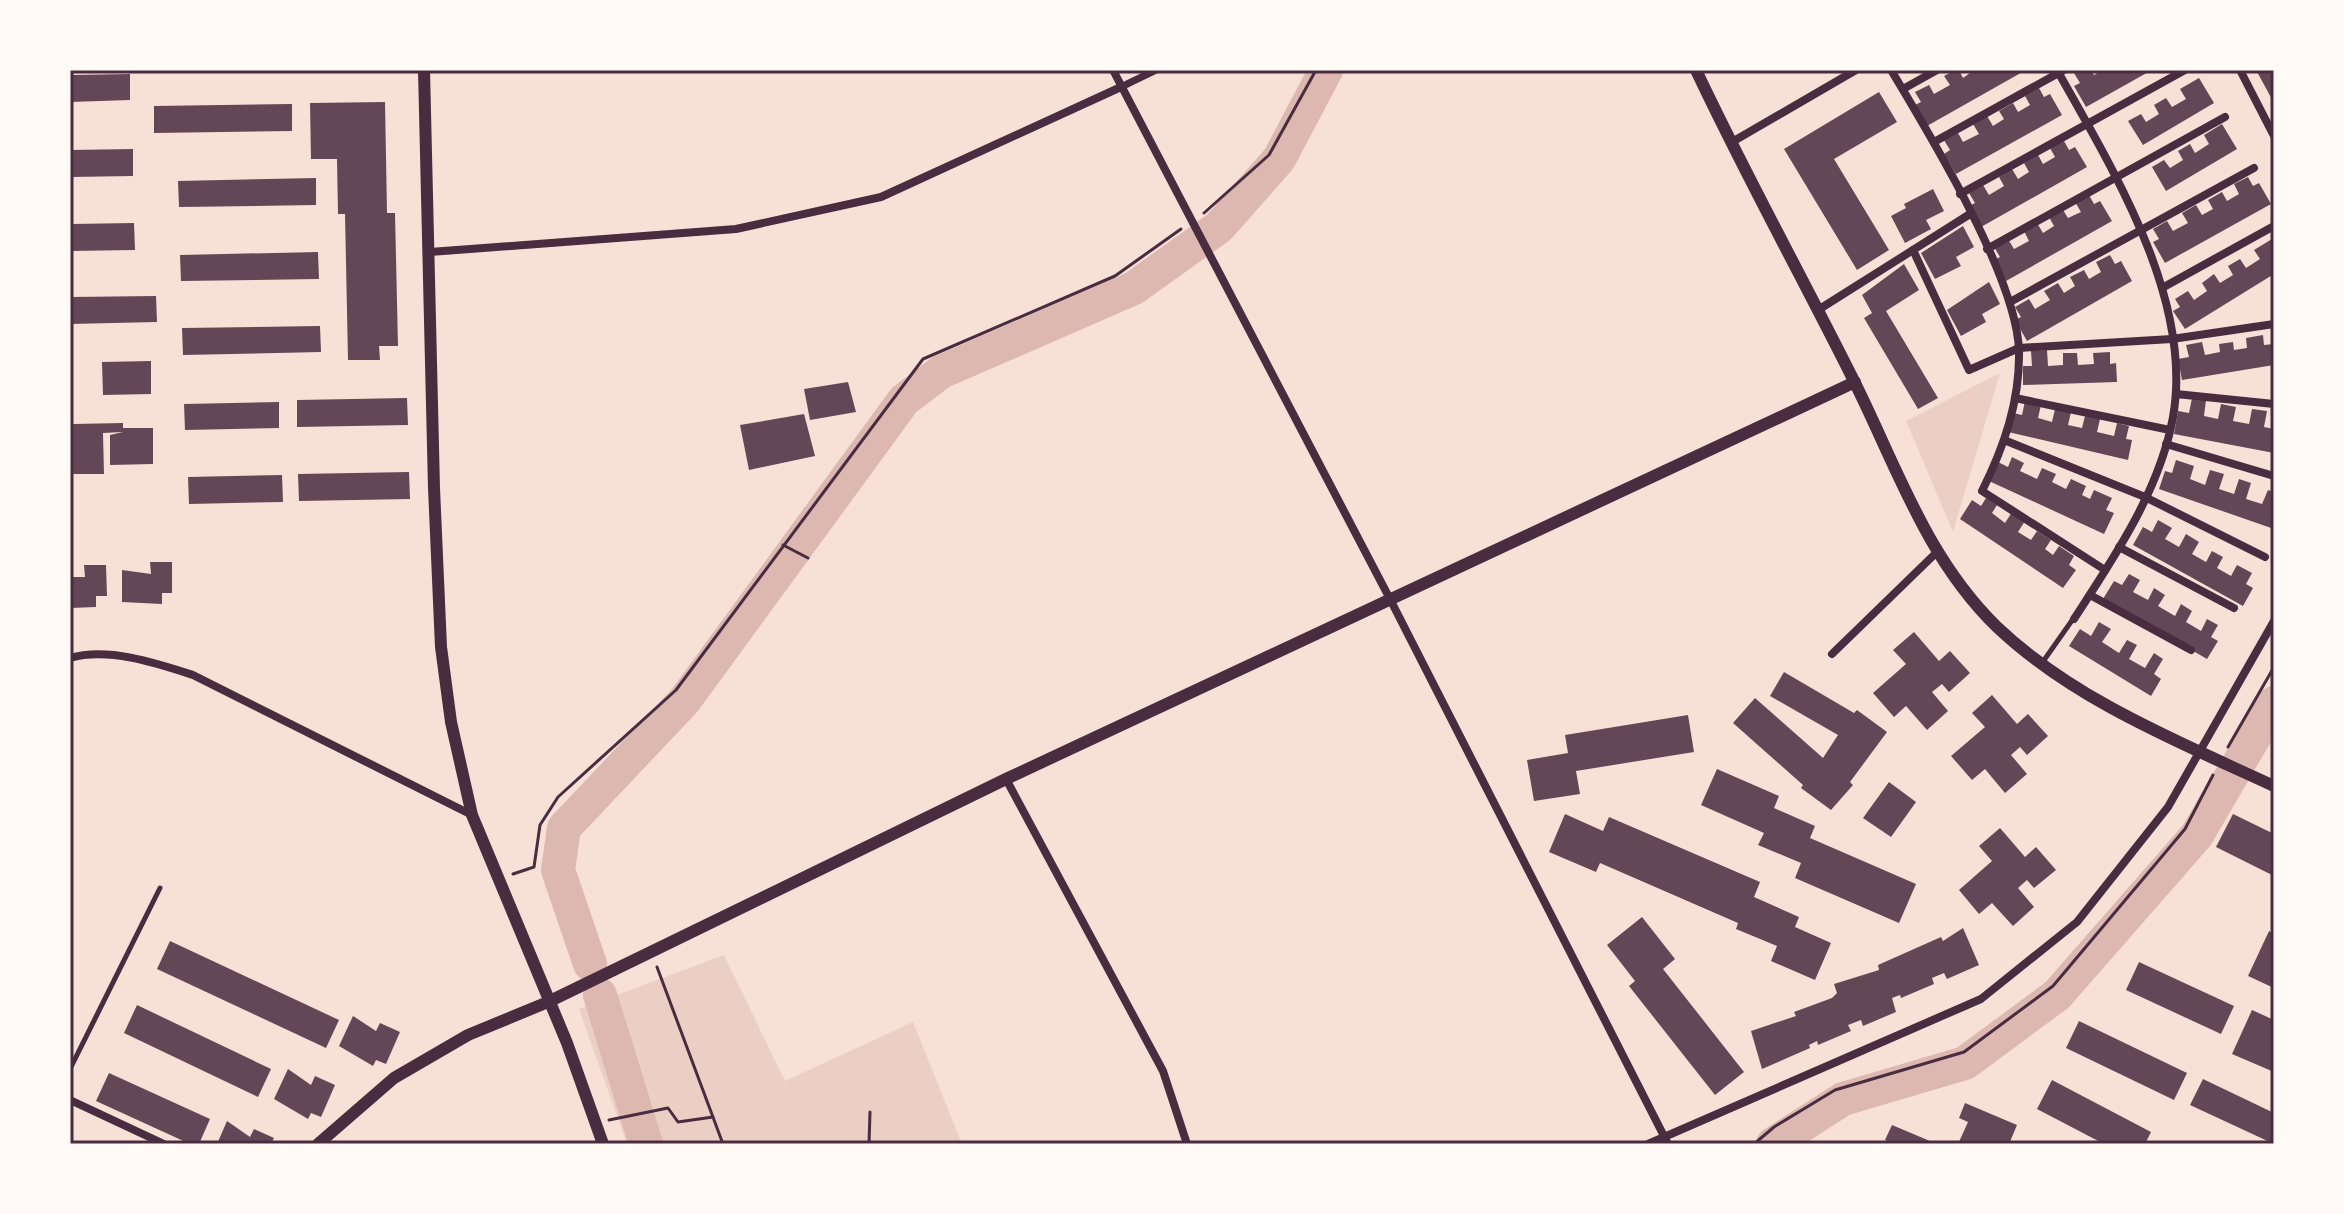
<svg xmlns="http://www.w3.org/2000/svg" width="2344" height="1214" viewBox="0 0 2344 1214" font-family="'IBM Plex Sans',sans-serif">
<rect width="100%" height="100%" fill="#f7e1d7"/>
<g fill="#ebcfc5">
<polygon points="2000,373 1953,532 1906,421"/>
<polygon points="724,955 785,1081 913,1022 962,1144 627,1144 579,1009"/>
</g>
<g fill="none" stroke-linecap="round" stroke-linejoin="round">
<g stroke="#dcb8b0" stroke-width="34">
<polyline points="590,964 558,870 564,828 685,700 904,400 941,372 1134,288 1219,227 1279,159 1326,70"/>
<polyline points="600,995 646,1144"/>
<polyline points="1773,1144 1843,1099 1965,1063 2057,995 2197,835 2274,703"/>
</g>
</g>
<g fill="#644757">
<polygon points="1955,70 1959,70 1963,78 1974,70 2026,70 1927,126 1915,105 1921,102 1915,92 1929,85 1934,94 1950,85 1944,76"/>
<polygon points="2079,70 2091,70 2094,75 2103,70 2152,70 2086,107 2074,86 2080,83 2074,73"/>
<polygon points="2256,70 2274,70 2274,103"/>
<polygon points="130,74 130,100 70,102 70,75"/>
<polygon points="2199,78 2214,103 2143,145 2128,121 2141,114 2146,122 2159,114 2154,105 2166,98 2172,107 2186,99 2180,89"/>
<polygon points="2039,88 2044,97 2050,94 2062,115 1956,174 1944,154 1950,150 1944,140 1958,133 1963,142 1979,134 1973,124 1987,116 1993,126 2004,119 1999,111 2013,103 2018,112 2030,105 2025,96"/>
<polygon points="1879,92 1897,122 1834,159 1889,250 1857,270 1784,149"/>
<polygon points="385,102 387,213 395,213 398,346 379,346 380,360 348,360 345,214 338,214 337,159 311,159 310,103"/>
<polygon points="292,104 292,131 154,133 154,106"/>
<polygon points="2222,124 2237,149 2166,191 2152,167 2164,160 2170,168 2183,160 2178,151 2190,144 2195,153 2209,144 2204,135"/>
<polygon points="2064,141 2069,150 2075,147 2087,167 1981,227 1969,206 1975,203 1969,193 1983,185 1989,195 2004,186 1999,177 2012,169 2018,179 2029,172 2024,163 2038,155 2043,164 2055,157 2050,148"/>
<polygon points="133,149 133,176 70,177 70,150"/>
<polygon points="2248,177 2253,186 2259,183 2271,204 2165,263 2153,242 2159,239 2153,229 2167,221 2173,231 2188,223 2182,213 2196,205 2202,215 2213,209 2208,200 2222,192 2227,201 2239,194 2234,184"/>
<polygon points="316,178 316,205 179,207 178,181"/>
<polygon points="1933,189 1944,211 1926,220 1931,229 1905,243 1891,216 1906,208 1904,204"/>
<polygon points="2089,195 2094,204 2100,201 2112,221 2006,281 1994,260 2000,257 1994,247 2008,239 2014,249 2029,241 2024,231 2037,223 2043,233 2054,226 2049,217 2063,210 2068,218 2081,212 2075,202"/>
<polygon points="134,223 135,250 70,251 70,224"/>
<polygon points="1963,226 1974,247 1956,257 1961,266 1935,279 1921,253"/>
<polygon points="2272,239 2274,274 2185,329 2173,311 2180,307 2175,299 2188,291 2194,300 2207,291 2202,283 2214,274 2220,283 2233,275 2228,266 2240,259 2246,268 2260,259 2254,250"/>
<polygon points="318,252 319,279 181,281 180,255"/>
<polygon points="2110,255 2115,264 2121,261 2132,281 2027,341 2015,320 2021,317 2015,307 2029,299 2035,309 2050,300 2044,291 2058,283 2064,293 2075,286 2070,277 2084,270 2089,279 2101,272 2096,262"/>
<polygon points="1904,264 1919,290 1886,311 1938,398 1918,409 1864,318 1872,313 1862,295"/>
<polygon points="1989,282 2000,304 1982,314 1986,322 1961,336 1947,310"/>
<polygon points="156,296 157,322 70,324 70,297"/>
<polygon points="320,326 321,352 183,355 182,328"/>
<polygon points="2263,335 2264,345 2274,344 2274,365 2182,380 2178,359 2189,357 2186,345 2202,342 2205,355 2220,352 2219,344 2233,342 2234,350 2247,348 2246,338"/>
<polygon points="2047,350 2048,366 2063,365 2063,353 2077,353 2078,365 2094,364 2093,353 2110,352 2110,364 2116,363 2117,382 2023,385 2023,366 2032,366 2031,351"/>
<polygon points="151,361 151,394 103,395 102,362"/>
<polygon points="848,382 856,412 810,420 804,389"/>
<polygon points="407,398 408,425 297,427 297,400"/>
<polygon points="2192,398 2206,400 2204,416 2218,419 2221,404 2236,407 2233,421 2249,424 2252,409 2267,411 2264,427 2274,429 2274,453 2174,434 2178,411 2189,413"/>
<polygon points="2025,401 2041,405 2038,418 2052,422 2055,409 2071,412 2068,425 2082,428 2085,416 2100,419 2097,432 2114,436 2117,423 2129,426 2126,439 2132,440 2128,460 2008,432 2013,413 2022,415"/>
<polygon points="279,402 279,428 185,430 184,404"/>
<polygon points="804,414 815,456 749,470 740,425"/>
<polygon points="123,423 123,428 153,428 153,464 110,465 110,435 123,432 103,433 104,474 70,474 73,424"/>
<polygon points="2012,457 2024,463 2020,471 2037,479 2042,468 2056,474 2052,482 2066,489 2071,479 2086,486 2082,495 2090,499 2094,490 2112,498 2106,510 2114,513 2104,534 1989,481 1998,462 2008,467"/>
<polygon points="2176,460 2194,466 2190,479 2205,485 2210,470 2224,474 2219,489 2234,494 2239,479 2251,483 2246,499 2262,504 2268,490 2274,492 2274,529 2159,489 2165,471 2172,473"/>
<polygon points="409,472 410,499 299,501 298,474"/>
<polygon points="282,475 283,502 189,504 188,477"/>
<polygon points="1986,498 1997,505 1992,513 2005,523 2012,512 2025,521 2018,532 2031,540 2037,531 2051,540 2045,549 2053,555 2059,546 2074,556 2069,565 2076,570 2063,588 1960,519 1972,500 1981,506"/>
<polygon points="2158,520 2172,528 2165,539 2179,547 2186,534 2199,542 2192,554 2206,562 2212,551 2223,557 2217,568 2231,576 2237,565 2252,573 2246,584 2253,588 2243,606 2133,545 2143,527 2152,532"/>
<polygon points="150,562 172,562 172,593 162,593 162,604 122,602 122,570 151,574"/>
<polygon points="84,565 106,565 107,596 96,596 96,607 70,608 70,577 85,577"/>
<polygon points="2129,574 2140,580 2133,592 2148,600 2154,588 2165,595 2158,606 2175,616 2181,604 2192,611 2186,622 2201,631 2207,619 2218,625 2211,637 2218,641 2207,659 2103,599 2114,581 2122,585"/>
<polygon points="2099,622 2111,629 2102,642 2119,653 2127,640 2137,645 2129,659 2145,668 2154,653 2163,659 2154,674 2161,679 2151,696 2069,646 2080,629 2091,636"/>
<polygon points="1914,632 1939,661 1950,651 1970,673 1949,692 1942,684 1932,692 1948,711 1927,730 1906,706 1894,717 1873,693 1906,664 1893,650"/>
<polygon points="1784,672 1854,713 1857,710 1887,732 1850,782 1853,785 1831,810 1801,788 1803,785 1733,723 1755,698 1823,758 1838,735 1770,696"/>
<polygon points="1992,695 2017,724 2028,714 2048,736 2027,755 2020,747 2011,755 2027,774 2005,793 1985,769 1972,780 1951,756 1985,727 1972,713"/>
<polygon points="1688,715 1694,752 1576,771 1580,794 1534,801 1527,760 1568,753 1565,735"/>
<polygon points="1717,769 1779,796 1774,808 1815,826 1810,838 1916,884 1899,923 1795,878 1801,863 1758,845 1764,833 1701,805"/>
<polygon points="1889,782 1916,802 1891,837 1863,818"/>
<polygon points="1565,814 1603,831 1609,817 1760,882 1754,897 1799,917 1795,927 1831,943 1815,980 1771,961 1777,946 1736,929 1738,923 1600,863 1596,872 1549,852"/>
<polygon points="2233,814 2274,834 2274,876 2216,847"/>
<polygon points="2000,828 2025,857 2036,847 2056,870 2034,888 2027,880 2018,888 2034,907 2013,926 1992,903 1979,914 1959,890 1992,861 1979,846"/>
<polygon points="1642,917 1675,959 1663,969 1744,1072 1715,1095 1629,986 1635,981 1607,945"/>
<polygon points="1963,928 1979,965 1947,979 1944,973 1932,978 1934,984 1901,998 1900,995 1892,998 1896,1012 1863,1026 1861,1020 1848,1025 1851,1031 1818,1045 1817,1041 1809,1045 1810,1048 1762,1069 1751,1031 1796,1016 1794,1012 1832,998 1837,993 1834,984 1879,970 1878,965 1941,937 1943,941"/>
<polygon points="2269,931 2274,934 2274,988 2248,976"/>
<polygon points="170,941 339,1020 326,1048 157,969"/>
<polygon points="2139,962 2234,1006 2221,1034 2126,990"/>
<polygon points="137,1005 271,1069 258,1097 124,1033"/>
<polygon points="2252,1010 2274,1020 2274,1072 2232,1054"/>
<polygon points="353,1016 376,1031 380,1023 400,1032 386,1064 376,1060 373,1066 339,1046"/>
<polygon points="2079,1021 2187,1073 2174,1100 2066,1048"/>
<polygon points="288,1069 311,1085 315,1076 335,1085 321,1117 311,1113 308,1119 274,1099"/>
<polygon points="109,1073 210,1119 199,1144 190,1144 96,1101"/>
<polygon points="2203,1079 2274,1113 2274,1144 2190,1105"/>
<polygon points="2052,1080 2151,1132 2145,1144 2104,1144 2037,1109"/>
<polygon points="1965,1103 2017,1125 2009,1144 1958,1144 1968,1122 1959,1118"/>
<polygon points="227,1121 250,1137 254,1129 274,1138 271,1144 217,1144"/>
<polygon points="1892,1125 1937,1144 1895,1144 1885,1140"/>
</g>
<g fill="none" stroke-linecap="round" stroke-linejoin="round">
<g stroke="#4a2c40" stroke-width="3">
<polyline points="1204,213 1269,155 1316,70"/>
<polyline points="783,545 808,558"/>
<polyline points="2228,747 2274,667"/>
<polyline points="513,874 534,867 540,825 558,797 676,690 923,359 1115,276 1181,229"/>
<polyline points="657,967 723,1144"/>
<polyline points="609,1120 668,1108 678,1122 713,1117"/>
<polyline points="869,1144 870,1112"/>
<polyline points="1754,1144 1774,1127 1835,1090 1964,1052 2053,986 2185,829 2213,775"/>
</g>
<g stroke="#4a2c40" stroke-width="5">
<polyline points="2042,663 2073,619"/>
<polyline points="70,1069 160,888"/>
</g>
<polyline stroke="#4a2c40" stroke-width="7" points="1121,87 1156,70"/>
<g stroke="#4a2c40" stroke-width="8">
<polyline points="1113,70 1391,601 1668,1144"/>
<path d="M1891,70C1930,135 2017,278 2019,351C2020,401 2004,447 1982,491L2105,570"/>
<path d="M2057,70C2112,168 2194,300 2173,417C2160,490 2114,558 2074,619"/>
<polyline points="2240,70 2274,136"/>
<polyline points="1903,89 1937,70"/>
<polyline points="1732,142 1856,70"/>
<polyline points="1934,142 2064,70"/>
<polyline points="1960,194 2185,70"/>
<polyline points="1987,249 2225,117"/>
<polyline points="1913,250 1969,370 2019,348 2172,339 2274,324"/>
<polyline points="430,252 736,229 881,197 1121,87"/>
<polyline points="2162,288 2274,226"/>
<polyline points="2010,302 2254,168"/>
<polyline points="1818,310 1970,214"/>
<polyline points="2176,394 2274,404"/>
<polyline points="2015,398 2170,430"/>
<polyline points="2004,440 2145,497 2265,557"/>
<polyline points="2166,444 2274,476"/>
<polyline points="2119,547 2234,608"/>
<polyline points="2090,595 2191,650"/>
<polyline points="1832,654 1938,551"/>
<path d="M70,658C108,647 156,663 193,675L472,815"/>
<polyline points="1006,779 1163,1071 1187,1144"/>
<polyline points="70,1100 164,1144"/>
<polyline points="1648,1144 1981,999 2077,922 2168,807 2274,621"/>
</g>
<g stroke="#4a2c40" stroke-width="12">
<polyline points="424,70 434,488 441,647 451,722 472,815 567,1043 603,1144"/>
<path d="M1696,70C1745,174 1801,275 1852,377C1896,464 1925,557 1997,627C2074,700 2179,742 2274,786"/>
<polyline points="318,1144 394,1078 468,1035 548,1002 1006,779 1855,382"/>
</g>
</g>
<rect width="2344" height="1214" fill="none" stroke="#fffaf5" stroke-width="144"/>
<rect x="72" y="72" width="2200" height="1070" fill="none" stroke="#4a2c40" stroke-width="3"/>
</svg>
